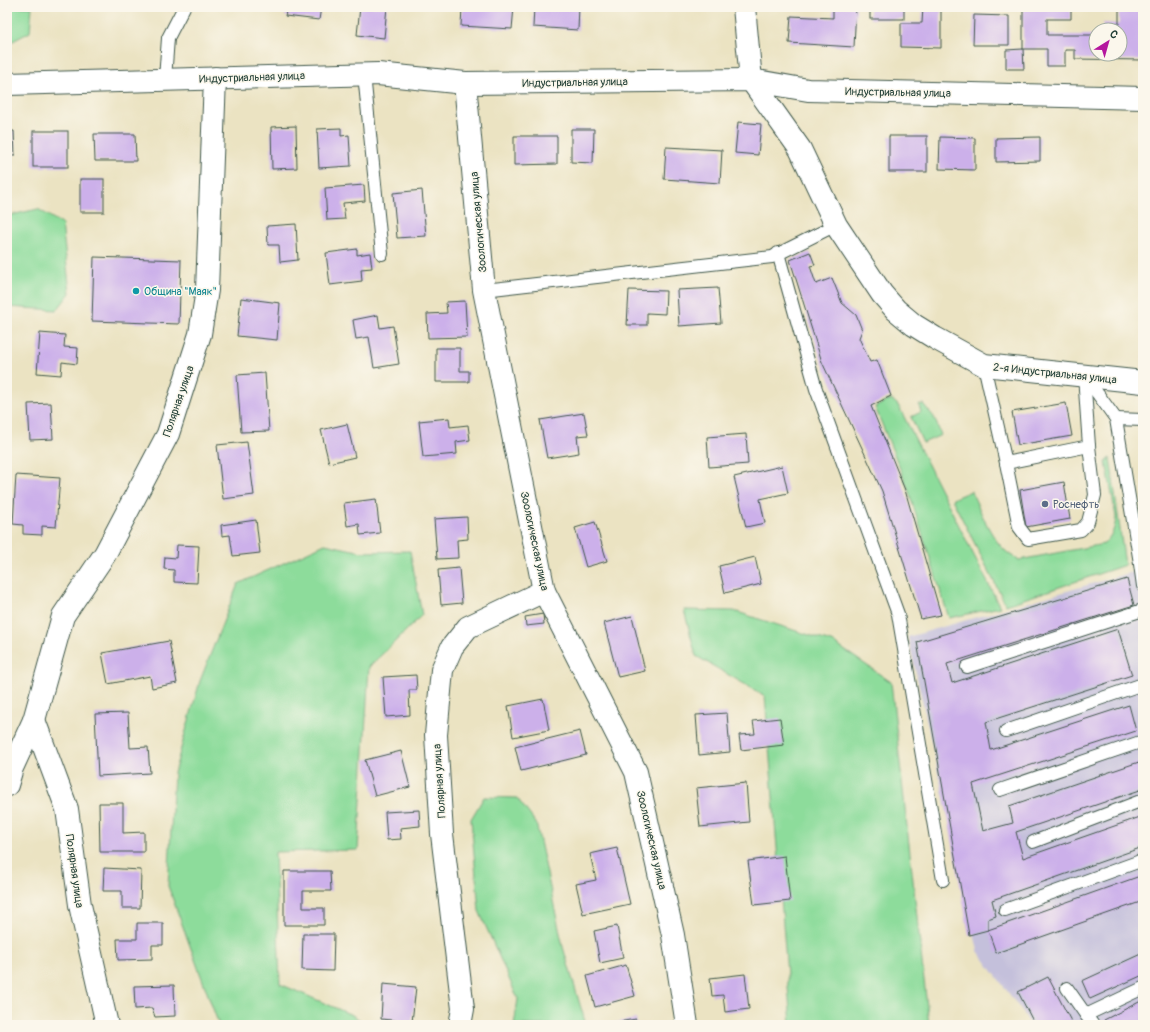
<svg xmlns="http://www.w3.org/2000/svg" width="1150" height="1032" viewBox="0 0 1150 1032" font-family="Pangolin,sans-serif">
<rect width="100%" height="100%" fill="#fbf7ec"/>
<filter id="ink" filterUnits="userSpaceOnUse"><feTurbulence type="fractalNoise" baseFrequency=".025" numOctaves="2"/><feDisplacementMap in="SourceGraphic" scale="8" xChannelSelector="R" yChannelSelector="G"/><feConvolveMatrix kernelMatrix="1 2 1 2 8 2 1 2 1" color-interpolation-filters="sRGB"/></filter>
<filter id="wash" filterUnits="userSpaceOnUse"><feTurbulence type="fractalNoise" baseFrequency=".012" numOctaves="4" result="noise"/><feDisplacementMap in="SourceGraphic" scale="16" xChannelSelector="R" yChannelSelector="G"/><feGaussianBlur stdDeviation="0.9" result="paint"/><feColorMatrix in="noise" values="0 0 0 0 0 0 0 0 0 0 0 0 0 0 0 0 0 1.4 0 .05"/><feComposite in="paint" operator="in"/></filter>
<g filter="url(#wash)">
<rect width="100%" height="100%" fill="#ebe3c2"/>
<polygon fill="#c4c0db" points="1143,569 1143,1025 1030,1025 1026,1017 978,951 908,637"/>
<g fill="#8ddc9b" stroke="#568c68">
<polygon points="7,7 32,7 30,32 13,41 7,42"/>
<polygon points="38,209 62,224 70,293 57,310 7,307 7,216"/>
<polygon points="891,399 898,405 1000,607 949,618 907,486 875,407"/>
<polygon points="923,404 934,417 941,435 923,443 911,417 921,412 919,405"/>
<path d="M1110,458L1125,565L1006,605L952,499L971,491C983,515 993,548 1019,560L1104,544C1112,535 1115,529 1116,517L1106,462L1107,460Z"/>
<polygon points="325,544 362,552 410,551 422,615 369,667 358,850 275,852 280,984 352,1015 368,1025 219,1025 168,886 174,773 200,681 238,584"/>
<polygon points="684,610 734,611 834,643 891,682 929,1025 791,1025 765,696 696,656"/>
<polygon points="484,797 517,798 536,823 563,947 586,1025 514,1025 518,999 479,911 471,819"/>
</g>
<g id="blocks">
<g fill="#ccb0ea">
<polygon points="287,7 321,7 319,20 285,16"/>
<polygon points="360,7 387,7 384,38 357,35"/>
<polygon points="462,7 514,7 512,29 461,26"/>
<polygon points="534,7 579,7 578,30 533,27"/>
<polygon points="833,7 856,7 854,47 789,43 791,16 833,18"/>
<rect x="870" y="7" width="34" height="12"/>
<polygon points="923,7 941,7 941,48 901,47 901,23 922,23"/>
<polygon points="1023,7 1071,7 1071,19 1047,19 1047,35 1096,35 1096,54 1120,54 1120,30 1103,30 1103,23 1119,24 1119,7 1143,7 1143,60 1075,59 1075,50 1065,50 1065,66 1047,66 1047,49 1023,49"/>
<polygon points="974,15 1009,16 1009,45 973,45"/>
<polygon points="1023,49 1024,69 1006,69 1006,50"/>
<polygon points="738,122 761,124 758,155 735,153"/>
<polygon points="296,126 297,168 272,169 271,127"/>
<polygon points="341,128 341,136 349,135 351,166 319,168 317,129"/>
<polygon points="571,129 594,129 593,163 571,162"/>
<polygon points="7,131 14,131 15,155 7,155"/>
<rect x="33" y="131" width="35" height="36"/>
<polygon points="94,134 135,134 136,161 95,161"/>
<polygon points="514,136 557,136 557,164 514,165"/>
<rect x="889" y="136" width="38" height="36"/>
<polygon points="940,137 975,138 975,170 939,169"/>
<polygon points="1040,137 1040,161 996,162 996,138"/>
<polygon points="666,147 722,150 720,183 664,179"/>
<rect x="80" y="179" width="24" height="33"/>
<polygon points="364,185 365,201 343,203 345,219 327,220 325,188"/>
<polygon points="422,190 426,236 397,238 393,193"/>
<polygon points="296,224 298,260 280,262 279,245 268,245 267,226"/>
<polygon points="357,249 357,255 370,253 372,268 361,269 362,281 330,285 326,253"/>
<polygon points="810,252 815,265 810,266 816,284 832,278 842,303 856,315 862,330 859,338 870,362 877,360 891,396 871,406 905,490 941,615 921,619 882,491 822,362 790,260"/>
<polygon points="94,257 181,260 179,324 92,321"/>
<polygon points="718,288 721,323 679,326 677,290"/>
<polygon points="629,290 666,291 665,314 647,313 647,325 627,325"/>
<polygon points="241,298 280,303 277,340 237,336"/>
<polygon points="465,301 467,337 428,338 427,314 447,313 446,302"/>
<polygon points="378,315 380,328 393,326 399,364 374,368 369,337 356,339 353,320"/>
<polygon points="40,333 65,335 64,347 78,348 77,364 62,362 61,375 37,373"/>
<polygon points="436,348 460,348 460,371 469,371 469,382 436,382"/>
<polygon points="265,373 269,431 241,432 237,375"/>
<polygon points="51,403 53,439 30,440 28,404"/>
<polygon points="1066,403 1072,436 1018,445 1012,412"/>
<polygon points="584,413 588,435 577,436 579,453 547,458 540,420"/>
<polygon points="449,418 450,427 468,425 470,440 456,442 457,454 423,457 419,421"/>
<polygon points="347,424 355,457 329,463 321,430"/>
<polygon points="746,434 748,464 709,467 707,437"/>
<polygon points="247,442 254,495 223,499 217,445"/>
<polygon points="782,466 788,493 760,499 765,523 746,527 734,477"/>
<polygon points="16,475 60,478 56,527 42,526 42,535 23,534 23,525 13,524"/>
<polygon points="1064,482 1070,519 1026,527 1020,490"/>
<polygon points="376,499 380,533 360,535 359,524 347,526 344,503"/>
<polygon points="467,517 468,539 457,540 458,558 437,559 434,519"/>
<polygon points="256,520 260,553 233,556 230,535 222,536 221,525"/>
<polygon points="595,522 607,561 586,567 575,528"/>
<polygon points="177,545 199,546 197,583 174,582 174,570 164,569 165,557 176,558"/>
<polygon points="755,557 761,584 725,593 719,566"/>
<polygon points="459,568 462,603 441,605 438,570"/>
<polygon points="1127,579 1134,605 947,664 952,683 1118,629 1132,675 986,722 991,750 1129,705 1136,731 973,784 983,831 1013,823 1009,806 1139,762 1143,775 1143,789 1016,832 1023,858 1143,816 1143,847 992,900 996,916 988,919 988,930 969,935 917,642"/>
<polygon points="543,614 544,624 526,626 525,617"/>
<polygon points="632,616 645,671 618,677 604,623"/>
<polygon points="169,641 177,683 152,688 150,676 108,684 102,653"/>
<polygon points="416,675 417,690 409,690 410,715 386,717 383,677"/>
<polygon points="543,699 549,730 513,737 508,706"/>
<polygon points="128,713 130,748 148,747 150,773 98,776 95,714"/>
<polygon points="727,713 730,752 699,755 696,715"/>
<polygon points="780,718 784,745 741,750 739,735 755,734 753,721"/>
<polygon points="580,731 586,755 521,771 515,747"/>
<polygon points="401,751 410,787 375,796 365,760"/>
<polygon points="746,783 749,822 700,827 696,788"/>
<polygon points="99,803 123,803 123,833 144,832 144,852 100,852"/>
<polygon points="419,810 420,826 400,828 401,839 387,840 385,812"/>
<polygon points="617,848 630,904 583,914 576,884 596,880 590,854"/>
<polygon points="785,856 790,901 754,905 748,861"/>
<polygon points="104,868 141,870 140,908 122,908 122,891 103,891"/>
<polygon points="284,871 330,871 331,891 303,891 303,908 324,908 324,925 284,925"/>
<polygon points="1143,875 1143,901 996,953 988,930"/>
<polygon points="137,923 163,923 163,945 152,945 152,959 118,960 117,939 137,939"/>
<polygon points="617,926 623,958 600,963 594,931"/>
<polygon points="303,934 334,934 333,971 302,970"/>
<polygon points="1143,953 1143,975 1090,999 1082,981"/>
<polygon points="626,965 635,996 595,1007 587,976"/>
<polygon points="745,974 749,1009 725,1012 723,995 712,996 710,978"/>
<polygon points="1048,977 1073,1025 1035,1025 1018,992"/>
<polygon points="383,984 416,987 412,1022 381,1019"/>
<polygon points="174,985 175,1016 155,1017 152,1008 135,1009 134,986"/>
<polygon points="1143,1000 1143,1025 1107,1025 1104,1020"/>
<polygon points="636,1019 637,1025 606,1025 606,1024"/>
</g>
</g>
</g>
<g filter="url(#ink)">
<use href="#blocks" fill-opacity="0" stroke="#3e5649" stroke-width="1"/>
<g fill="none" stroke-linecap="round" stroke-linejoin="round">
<defs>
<g id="lane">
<polyline points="364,74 382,254"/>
<polyline points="165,79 168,38 184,7"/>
<polyline points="778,253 816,389 898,614 943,880"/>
<polyline points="484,290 772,257 836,225"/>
<polyline points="984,365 1006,463 1089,446 1084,375"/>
<polyline points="1084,375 1116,419 1139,557 1143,586"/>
<polyline points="1116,419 1143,420"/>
<polyline points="1006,463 1019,527 1028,539 1081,530 1088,522 1095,495 1089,446"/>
<polyline points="967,667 1143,610"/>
<polyline points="1006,731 1143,684"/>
<polyline points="1000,790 1143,741"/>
<polyline points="1033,842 1143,800"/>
<polyline points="1005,910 1143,860"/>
<polyline points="1067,988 1093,1025"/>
<polyline points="1086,1015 1143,988"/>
</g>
<g id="street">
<polyline points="744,7 751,80 800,149 836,225 882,294 896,310 914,325 935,338 984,365 1143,382"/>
<polyline points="465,83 484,290 544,591 636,772 673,935 687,1025"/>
<polyline points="7,84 378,74 465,83 751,80 808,90 1143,98"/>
<polyline points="34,720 67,809 80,905 107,1025"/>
<polyline points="7,785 12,768 34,720 63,616 105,554 168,434 200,334 207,290 215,78"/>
<polyline points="460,1025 463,1009 442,834 436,735 442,670 452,647 468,627 544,591"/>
</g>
</defs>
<use href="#lane" stroke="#3e5649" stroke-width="14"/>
<use href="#street" stroke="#3e5649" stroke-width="24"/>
<use href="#lane" stroke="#fff" stroke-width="12"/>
<use href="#street" stroke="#fff" stroke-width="22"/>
</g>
</g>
<circle fill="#0f9aa8" stroke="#fbf7ec" stroke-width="1.5" cx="136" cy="291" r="4"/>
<circle fill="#5c6f8a" stroke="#fbf7ec" stroke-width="1.5" cx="1045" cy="504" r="4"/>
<g text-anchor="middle" stroke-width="3" stroke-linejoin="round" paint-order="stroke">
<g font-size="11" fill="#1f3d34" stroke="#fbf7ec">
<text transform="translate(252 77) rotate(-2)" y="4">Индустриальная улица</text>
<text transform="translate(575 82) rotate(-1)" y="4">Индустриальная улица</text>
<text transform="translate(898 92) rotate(1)" y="4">Индустриальная улица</text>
<text transform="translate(478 222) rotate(-95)" y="4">Зоологическая улица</text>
<text transform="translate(1055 373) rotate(6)" y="4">2-я Индустриальная улица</text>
<text transform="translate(178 401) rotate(-71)" y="4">Полярная улица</text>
<text transform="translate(535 541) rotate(78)" y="4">Зоологическая улица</text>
<text transform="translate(439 781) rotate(-94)" y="4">Полярная улица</text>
<text transform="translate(652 840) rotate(77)" y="4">Зоологическая улица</text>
<text transform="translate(75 871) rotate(82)" y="4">Полярная улица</text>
</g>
<g font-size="11" fill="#0d838f" stroke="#fbf7ec" text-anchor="start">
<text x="144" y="295">Община "Маяк"</text>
</g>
<g font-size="11" fill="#4e5e75" stroke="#fbf7ec" text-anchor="start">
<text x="1053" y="508">Роснефть</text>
</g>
</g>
<rect width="1150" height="1032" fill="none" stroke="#fbf7ec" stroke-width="24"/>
<g transform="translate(1108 42) rotate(37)"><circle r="19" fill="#fbf7ec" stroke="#a3ada2"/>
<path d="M0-3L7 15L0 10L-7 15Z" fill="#b5179e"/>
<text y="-6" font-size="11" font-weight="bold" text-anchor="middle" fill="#1f3d34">С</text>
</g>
</svg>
